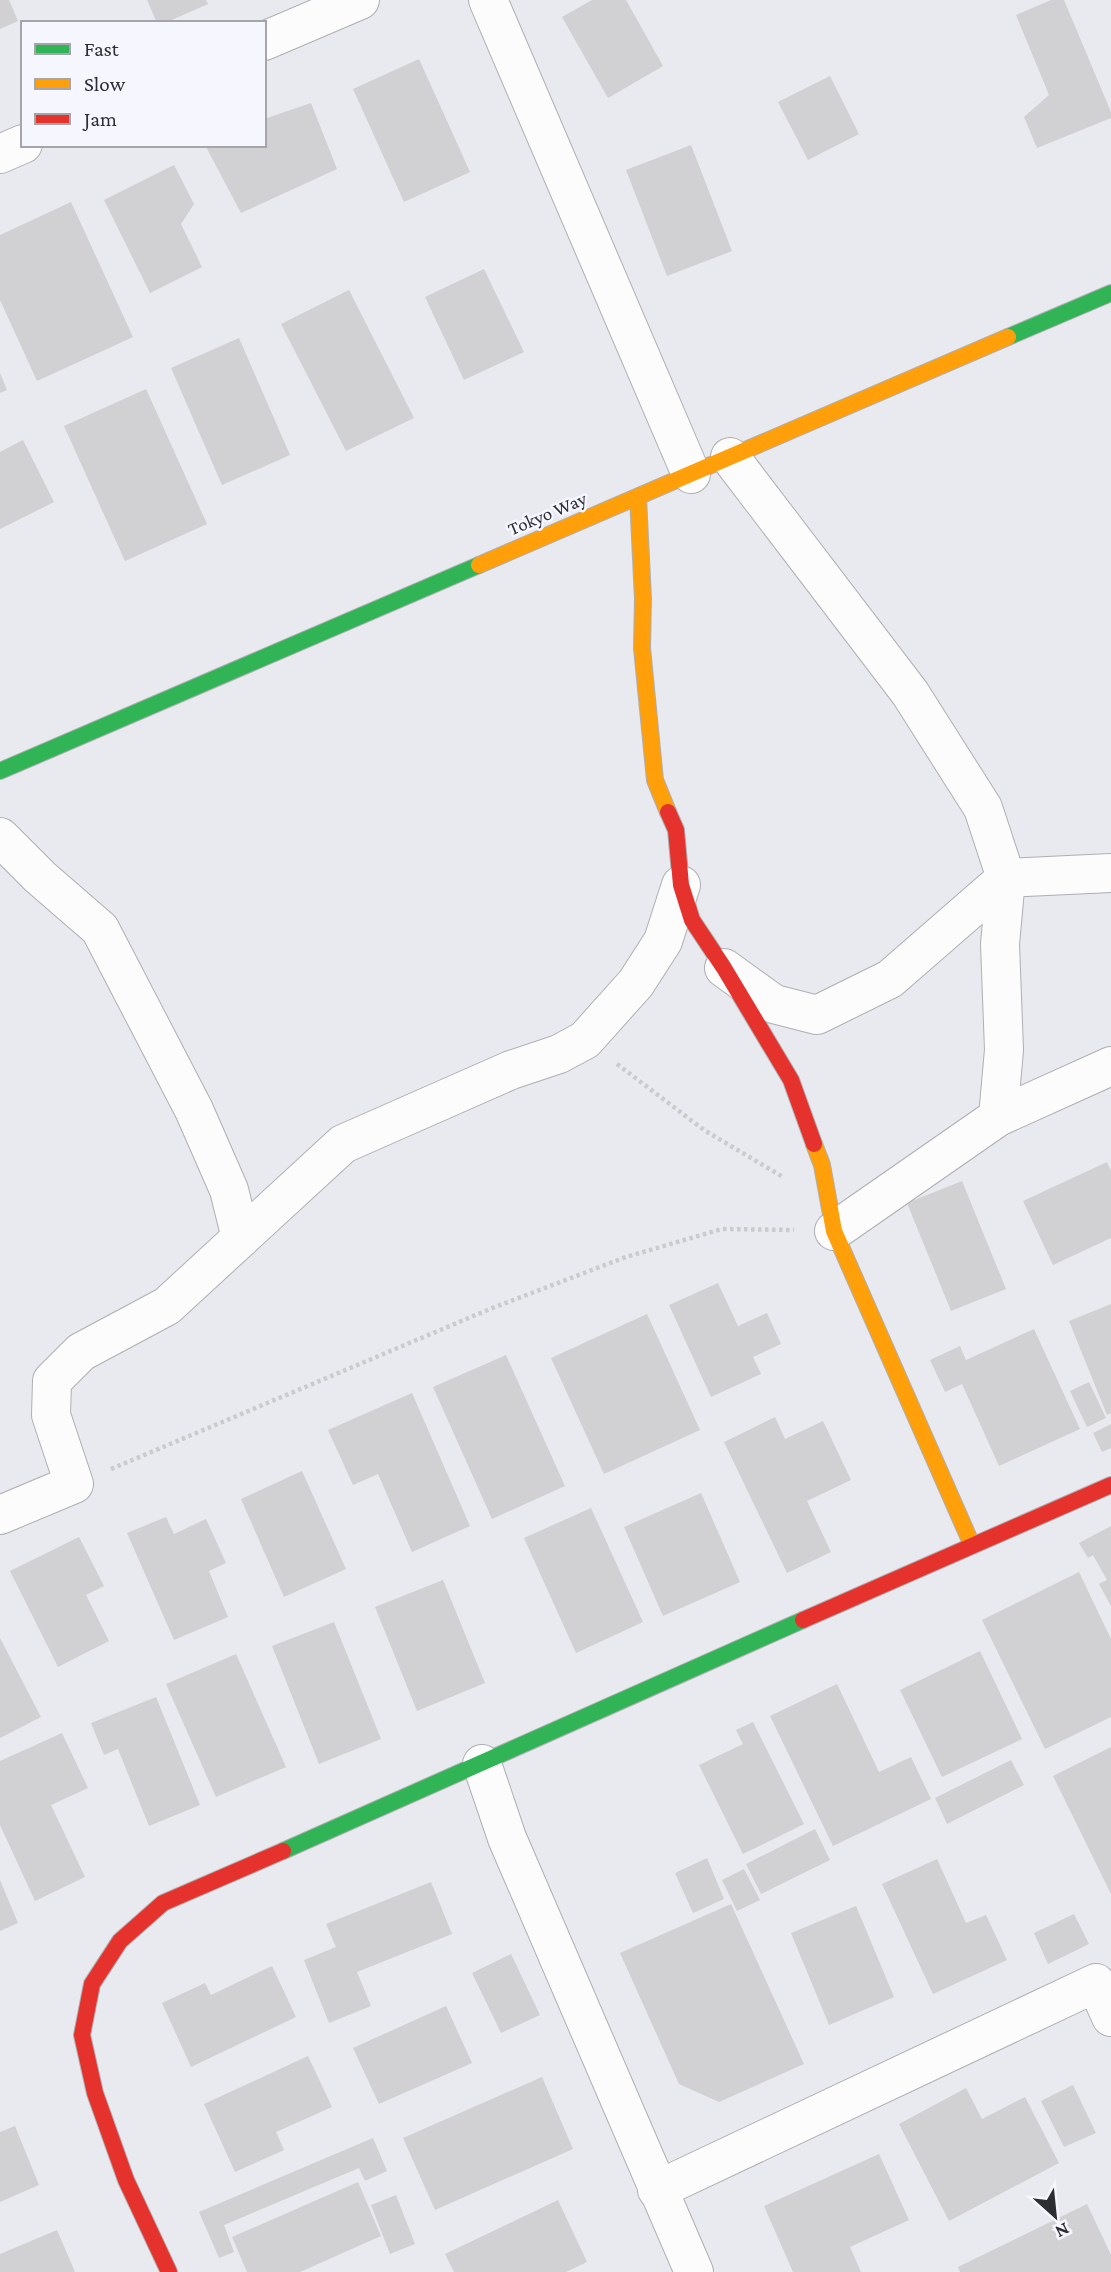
<svg xmlns="http://www.w3.org/2000/svg" width="1111" height="2272" viewBox="0 0 1111 2272" font-family="'Crimson Pro',serif">
<rect width="100%" height="100%" fill="#e9eaef"/>
<g fill="#d1d0d2">
<polygon points="0,0 9,0 18,21 0,29"/>
<polygon points="147,0 206,0 208,4 165,23 157,23"/>
<polygon points="592,0 626,0 663,66 608,98 562,17"/>
<polygon points="1051,0 1064,0 1111,112 1111,118 1037,148 1024,117 1049,95 1016,15"/>
<polygon points="419,59 470,172 404,202 353,89"/>
<polygon points="830,76 859,134 808,160 778,102"/>
<polygon points="311,103 337,169 241,213 205,145 264,145 264,119"/>
<polygon points="691,145 732,251 667,276 626,170"/>
<polygon points="174,165 194,204 181,224 202,267 150,293 104,200"/>
<polygon points="71,202 133,337 37,381 0,300 0,235"/>
<polygon points="484,269 524,352 464,380 425,297"/>
<polygon points="349,290 414,418 346,451 281,324"/>
<polygon points="239,338 290,455 222,485 171,368"/>
<polygon points="0,373 7,390 0,393"/>
<polygon points="146,389 207,524 125,561 64,426"/>
<polygon points="23,440 54,502 0,529 0,452"/>
<polygon points="1107,1162 1111,1171 1111,1238 1053,1265 1023,1201"/>
<polygon points="962,1181 1006,1289 951,1311 907,1203"/>
<polygon points="718,1283 738,1326 767,1313 781,1344 753,1357 761,1374 711,1397 669,1305"/>
<polygon points="1111,1304 1111,1413 1107,1415 1069,1321"/>
<polygon points="647,1314 700,1430 604,1474 551,1358"/>
<polygon points="1034,1329 1080,1429 999,1466 962,1384 945,1392 930,1360 960,1346 966,1360"/>
<polygon points="506,1355 565,1486 492,1519 433,1387"/>
<polygon points="1089,1382 1106,1418 1087,1427 1070,1391"/>
<polygon points="412,1393 470,1526 412,1552 378,1474 353,1485 328,1430"/>
<polygon points="775,1417 785,1439 823,1421 851,1480 807,1501 831,1552 787,1573 724,1442"/>
<polygon points="1111,1424 1111,1448 1102,1452 1093,1433"/>
<polygon points="302,1471 346,1569 284,1597 241,1499"/>
<polygon points="701,1493 740,1582 663,1616 624,1527"/>
<polygon points="591,1508 643,1622 576,1653 524,1538"/>
<polygon points="166,1517 174,1534 206,1519 226,1563 209,1571 228,1617 174,1640 127,1533"/>
<polygon points="1111,1526 1111,1606 1099,1584 1107,1580 1093,1555 1088,1558 1079,1543"/>
<polygon points="79,1537 104,1586 86,1595 109,1641 58,1667 10,1571"/>
<polygon points="1079,1572 1111,1639 1111,1717 1045,1749 982,1620"/>
<polygon points="443,1580 485,1683 417,1711 375,1607"/>
<polygon points="334,1622 381,1739 319,1764 272,1646"/>
<polygon points="0,1638 41,1717 0,1738"/>
<polygon points="980,1651 1022,1739 942,1777 900,1690"/>
<polygon points="236,1654 286,1767 216,1797 166,1684"/>
<polygon points="837,1684 879,1772 911,1757 931,1799 833,1846 770,1716"/>
<polygon points="156,1697 200,1805 149,1826 118,1749 104,1755 91,1723"/>
<polygon points="753,1722 804,1824 743,1854 699,1765 743,1744 736,1730"/>
<polygon points="62,1733 88,1788 51,1805 85,1877 35,1901 0,1825 0,1761"/>
<polygon points="1111,1747 1111,1894 1053,1776"/>
<polygon points="1011,1760 1024,1785 947,1824 935,1798"/>
<polygon points="815,1829 830,1860 761,1894 746,1864"/>
<polygon points="707,1858 724,1899 693,1913 675,1873"/>
<polygon points="937,1859 966,1923 986,1915 1007,1960 933,1994 882,1884"/>
<polygon points="744,1869 760,1900 737,1911 722,1880"/>
<polygon points="0,1880 18,1923 0,1931"/>
<polygon points="431,1882 452,1934 357,1972 371,2006 329,2023 304,1960 336,1947 326,1924"/>
<polygon points="731,1904 804,2064 719,2102 679,2084 620,1953"/>
<polygon points="856,1906 894,1997 829,2025 791,1933"/>
<polygon points="1074,1914 1089,1944 1048,1964 1034,1933"/>
<polygon points="511,1954 540,2015 501,2033 472,1973"/>
<polygon points="272,1966 296,2017 191,2067 162,2003 205,1983 211,1995"/>
<polygon points="446,2006 472,2063 379,2104 353,2048"/>
<polygon points="308,2056 332,2107 276,2132 284,2150 235,2172 204,2104"/>
<polygon points="542,2077 573,2149 435,2210 403,2138"/>
<polygon points="1073,2085 1096,2133 1064,2147 1041,2101"/>
<polygon points="966,2088 982,2119 1025,2097 1059,2163 949,2221 899,2124"/>
<polygon points="15,2126 39,2185 0,2202 0,2132"/>
<polygon points="373,2138 387,2171 365,2181 359,2168 224,2225 234,2252 219,2258 199,2212"/>
<polygon points="879,2154 909,2220 850,2247 861,2272 793,2272 764,2206"/>
<polygon points="358,2182 381,2236 300,2272 247,2272 232,2237"/>
<polygon points="396,2195 415,2244 390,2254 371,2205"/>
<polygon points="558,2200 587,2262 566,2272 454,2272 445,2254"/>
<polygon points="1087,2204 1111,2255 1111,2272 960,2272 958,2267"/>
<polygon points="57,2230 75,2272 0,2272 0,2254"/>
</g>
<g fill="none" stroke-linecap="round" stroke-linejoin="round">
<defs>
<g id="street">
<polyline points="488,0 691,474"/>
<polyline points="264,41 360,0"/>
<polyline points="0,154 23,144"/>
<polyline points="730,457 910,693 983,808 1006,878 1000,944 1004,1050 998,1117"/>
<polyline points="0,837 40,877 100,929 194,1110 229,1190 241,1238"/>
<polyline points="724,968 774,1004 817,1015 890,979 1006,878 1111,873"/>
<polyline points="834,1231 998,1117 1111,1066"/>
<polyline points="0,1515 74,1484 51,1415 52,1381 81,1352 167,1306 343,1144 511,1070 559,1054 585,1040 636,983 663,941 681,885"/>
<polyline points="482,1764 507,1838 694,2272"/>
<polyline points="657,2190 1096,1983 1111,2017"/>
</g>
<g id="fast">
<polyline points="1008,337 1111,293"/>
<polyline points="0,771 479,565"/>
<polyline points="283,1851 803,1620"/>
</g>
<g id="slow">
<polyline points="638,497 643,599 642,648 655,780 668,812"/>
<polyline points="479,565 1008,337"/>
<polyline points="814,1144 822,1165 834,1231 972,1545"/>
</g>
<g id="jam">
<polyline points="668,812 676,830 681,885 692,920 724,968 791,1080 814,1144"/>
<polyline points="803,1620 1111,1485"/>
<polyline points="169,2272 126,2180 95,2093 82,2035 92,1984 120,1941 163,1903 283,1851"/>
</g>
</defs>
<use href="#street" stroke="#aeafb2" stroke-width="40"/>
<use href="#fast" stroke="#aeafb2" stroke-width="18"/>
<use href="#slow" stroke="#aeafb2" stroke-width="18"/>
<use href="#jam" stroke="#aeafb2" stroke-width="18"/>
<g stroke="#cbcbcd" stroke-width="4.5" stroke-dasharray="3.5 3.5" stroke-linecap="butt">
<polyline points="617,1064 704,1130 783,1177"/>
<polyline points="111,1469 490,1309 626,1257 722,1229 794,1230"/>
</g>
<use href="#street" stroke="#fcfcfd" stroke-width="38"/>
<use href="#fast" stroke="#30b455" stroke-width="16"/>
<use href="#slow" stroke="#ff9f0a" stroke-width="16"/>
<use href="#jam" stroke="#e5322d" stroke-width="16"/>
</g>
<g text-anchor="middle" stroke-width="5" stroke-linejoin="round" paint-order="stroke">
<g font-size="19" fill="#2d2e31" stroke="#f5f6fe">
<text transform="translate(547 513) rotate(-23)" y="7">Tokyo Way</text>
</g>
</g>
<rect x="21" y="21" width="245" height="126" fill="#f5f6fe" stroke="#a5a6ac" stroke-width="2"/>
<rect x="35" y="44" width="35" height="10" fill="#30b455" stroke="#a5a6ac" stroke-width="2"/>
<text x="84" y="56" font-size="21" fill="#2d2e31">Fast</text>
<rect x="35" y="79" width="35" height="10" fill="#ff9f0a" stroke="#a5a6ac" stroke-width="2"/>
<text x="84" y="91" font-size="21" fill="#2d2e31">Slow</text>
<rect x="35" y="114" width="35" height="10" fill="#e5322d" stroke="#a5a6ac" stroke-width="2"/>
<text x="84" y="126" font-size="21" fill="#2d2e31">Jam</text>
<g transform="translate(1055 2216) rotate(153)" stroke="#f5f6fe" stroke-width="5" paint-order="stroke">
<path d="M0-5L12 26L0 18L-12 26Z" fill="#2d2e31"/>
<text y="-10" font-size="19" font-weight="bold" text-anchor="middle" fill="#2d2e31">N</text>
</g>
</svg>
